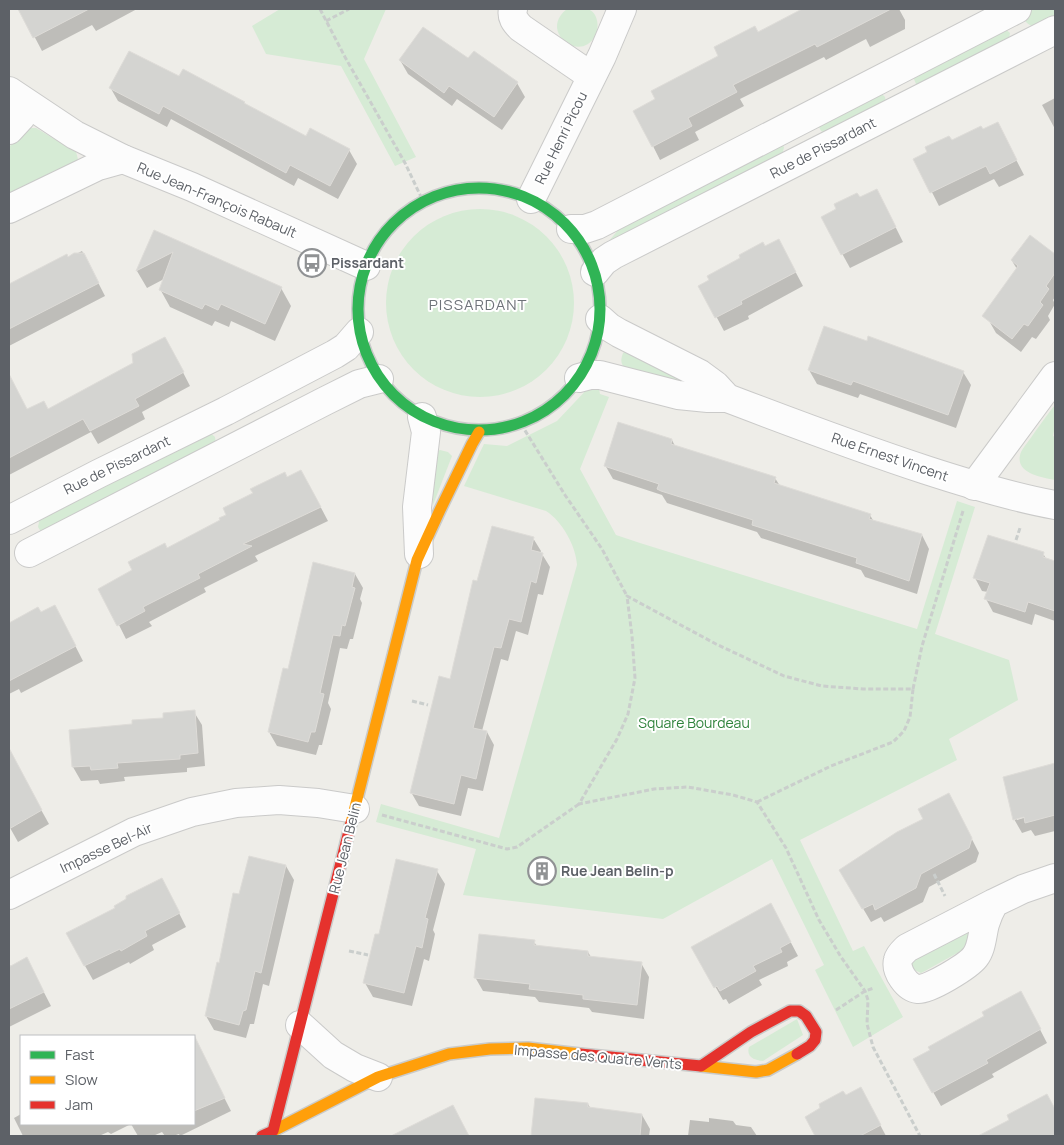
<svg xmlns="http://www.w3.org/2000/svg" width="1064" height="1145" viewBox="0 0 1064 1145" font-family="Manrope,sans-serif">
<rect width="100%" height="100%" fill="#eeede8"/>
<g fill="#d6ebd5">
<polygon points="280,9 386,9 364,59 416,157 395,166 341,66 266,54 252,26"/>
<path d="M567,9C573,9 581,7 587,9C598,11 600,28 595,36C580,64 538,31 567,9Z"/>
<path d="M1032,9H1055V20C1043,25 1035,32 1025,21C1025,15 1026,12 1032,9Z"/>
<polygon points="1005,29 1010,33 1009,39 921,86 916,84 914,79 915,75"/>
<polygon points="881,93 885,97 886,103 825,133 821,131 819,127 821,123"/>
<polygon points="28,128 36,128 76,152 78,159 75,165 9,199 9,147"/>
<polygon points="781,143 784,147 783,152 778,158 610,248 608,242 619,229 634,215"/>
<circle cx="480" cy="303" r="94"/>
<path d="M629,349L696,385L626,370C621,364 620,361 623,353Z"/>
<path d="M591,385L599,389L600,394L609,397L580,469L616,535L640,543L917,629L957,501L975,507L935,634L1009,660L1018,700L949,739L957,760L800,840L853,951L864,946L903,1017L853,1047L815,970L824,965L772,859L663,919L463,895L476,849L376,822L381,804L499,838L577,565C576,546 562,521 546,511L464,486L484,444L507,446L557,421Z"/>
<path d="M1055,405V426L1053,436L1055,437V480C1041,477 1013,473 1021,452C1023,448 1027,443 1030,439C1037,429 1044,419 1051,410Z"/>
<polygon points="208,431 215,437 216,445 43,535 38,527 40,517"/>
<polygon points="440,450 448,452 452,456 433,505 430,462 436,452"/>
<path d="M974,919L968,947L925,971L921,973C913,970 910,967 911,959Z"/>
<path d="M797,1019L803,1035L763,1061C754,1060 746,1057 749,1047Z"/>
</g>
<g fill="#0003" fill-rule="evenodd">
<polygon points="20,9 137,9 96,31 92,25 42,51"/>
<polygon points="804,9 899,9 905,20 905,29 870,47 866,39 826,60 824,57 740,99 744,106 695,132 699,140 660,160 653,146 656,100 720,56 758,34"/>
<polygon points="475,53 517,83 525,97 502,130 457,99 452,106 408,74 400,60 469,60"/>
<polygon points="183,71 244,103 245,105 306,138 349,150 357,164 338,199 298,178 294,186 171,119 167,127 118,101 110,87 179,78"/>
<polygon points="1055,98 1055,129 1042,105"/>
<polygon points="951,141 1009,146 1024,175 999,187 994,179 939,206 915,159"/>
<polygon points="859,199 884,204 903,242 850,268 822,217"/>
<polygon points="155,232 281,288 291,306 275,341 231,321 229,327 215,321 212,326 170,307 160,289 164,279 147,288 137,271"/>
<polygon points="1030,237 1055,255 1055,297 1053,300 1055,304 1048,316 1050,320 1036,339 1032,337 1021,352 996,333 988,319 1017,269 1012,261"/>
<polygon points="764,247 786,254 803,286 748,316 749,319 724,331 700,286"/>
<polygon points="82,251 105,296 9,346 9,285 66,255 68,258"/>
<polygon points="867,343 963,372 971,385 956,428 860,394 858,398 817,384 809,370"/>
<polygon points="172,351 190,386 142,412 145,419 98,444 91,432 9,475 9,396 17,392 27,410 47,410"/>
<polygon points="672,440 675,446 775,478 780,486 870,515 874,522 922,535 929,549 917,594 865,577 861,570 761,538 757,532 670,504 667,503 662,495 613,479 605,465"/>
<polygon points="309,485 328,521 255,556 258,561 204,588 206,592 149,622 152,626 126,639 119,625 167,549 222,521"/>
<polygon points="533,538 541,551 540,554 542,554 550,567 543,595 538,594 528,635 516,631 508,661 501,659 482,731 487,732 494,745 483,791 468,788 461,816 419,806 411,792 451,681 478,583"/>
<polygon points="1043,553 1046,559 1055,562 1055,621 1035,614 1032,625 993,612 986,599 988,592 982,591 975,578"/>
<polygon points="355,574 363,588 360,599 362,603 353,639 350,639 347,649 340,648 328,703 331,709 322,745 319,745 316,755 277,746 269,732 289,671"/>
<polygon points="38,609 40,614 62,620 83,661 21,693 19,689 9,694 9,624"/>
<polygon points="194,712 202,725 205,766 187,768 187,772 124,777 125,781 100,784 98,780 81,781 73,767 134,725 165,719"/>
<path d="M1055,765V831L1035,836L1031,830L1022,833L1014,819L1005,778ZM1030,816L1017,820V817Z"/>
<polygon points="24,779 49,824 18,842 9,826 9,787"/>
<polygon points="956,808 979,853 976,862 929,887 923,902 884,922 881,917 871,922 841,871"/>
<polygon points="286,866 294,880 269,986 263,984 254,1024 250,1024 246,1038 214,1030 206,1016 220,964 240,895"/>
<polygon points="437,871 445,884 433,930 435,934 429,961 424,959 412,1006 373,997 365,983 380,936"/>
<polygon points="169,893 186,927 152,945 154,950 130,964 129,962 93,980 67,934 117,908 128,900"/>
<polygon points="778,918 798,956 787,962 788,966 759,980 762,985 729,1004 726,999 723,1000 693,948"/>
<polygon points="534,942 537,946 588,952 591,957 641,963 649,977 644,1019 592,1012 589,1008 539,1002 535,997 483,991 475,977"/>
<polygon points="9,963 11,967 34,973 51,1006 9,1027"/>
<polygon points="1028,1006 1047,1043 992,1074 994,1077 941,1106 915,1060"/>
<polygon points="201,1052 231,1111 180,1136 179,1134 173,1136 165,1136 162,1132 153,1136 138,1136 131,1124 111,1134 108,1132 99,1136 23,1136 14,1118 21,1114 21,1124 194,1124 194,1056"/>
<polygon points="1046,1096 1055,1111 1055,1136 980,1136 1011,1120"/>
<polygon points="845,1097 868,1102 886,1136 816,1136 806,1117"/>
<polygon points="588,1104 591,1109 642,1115 650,1129 649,1136 533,1136"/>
<polygon points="452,1106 469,1136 393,1136"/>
<polygon points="709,1118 733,1121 736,1125 751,1127 757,1136 688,1136 690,1120 709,1122"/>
</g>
<g fill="#d4d4d1" stroke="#dedcd8">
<polygon points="18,9 89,9 33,38"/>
<polygon points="802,9 891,9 817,47 815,44 733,85 737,92 688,118 692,126 652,147 633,111 655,99 651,91 718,56 714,47 755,26 758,32"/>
<polygon points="423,27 468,58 474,51 518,82 494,117 449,86 444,93 399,60"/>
<polygon points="129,51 179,76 183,69 245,102 244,103 306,136 310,128 350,149 330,186 290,165 286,173 163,106 159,114 109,88"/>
<polygon points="998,122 1017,160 990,174 986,166 930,193 913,159 927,152 925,147 949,136 952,140 981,126 983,129"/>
<polygon points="877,189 896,227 841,255 821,217 836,209 834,204 857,193 860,197"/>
<polygon points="154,230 282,287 265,324 221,304 218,310 205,304 202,309 159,290 173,252 136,271"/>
<polygon points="1030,235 1055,254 1055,273 1046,286 1049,289 1040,302 1043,305 1028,326 1024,324 1012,339 982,316 1018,266 1011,260"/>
<polygon points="779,239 796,272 741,301 742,304 715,318 698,286 709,280 707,276 740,258 739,255 763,242 765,246"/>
<polygon points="74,253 84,253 99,283 9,329 9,284 67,254 68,257"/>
<polygon points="824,326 867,341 868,336 964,371 948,415 853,381 851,385 808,370"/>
<polygon points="165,337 184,372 135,399 139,406 90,431 83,419 9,458 9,374 27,409 44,401 48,409 133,363 132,354"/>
<polygon points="618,422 672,439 671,444 776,477 774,483 871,514 869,519 922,534 909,581 856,563 857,558 752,525 753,520 661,491 657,489 659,484 604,466"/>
<polygon points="301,470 321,507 243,544 252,546 198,574 200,578 143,607 145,611 117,626 98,589 132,570 128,562 165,543 167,548 220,520 219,518 226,515 223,508 253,493 250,489 285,472 287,477"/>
<polygon points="492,526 534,537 531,550 543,553 536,583 531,581 521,622 509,619 501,648 494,647 473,728 487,731 476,779 461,775 454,804 410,793 439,676 450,679 473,580 477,581"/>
<polygon points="988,535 1044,552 1043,557 1055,561 1055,611 1028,602 1025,612 984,599 990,583 973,578"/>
<polygon points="313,562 355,573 352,587 355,588 345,626 342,625 340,636 333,635 320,693 324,694 315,732 311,732 308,742 268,732 283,668 288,669"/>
<polygon points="55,605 76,646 9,681 9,623 38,607 41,612"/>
<polygon points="195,710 198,753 180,755 180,759 117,763 118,768 91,770 90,766 72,767 69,730 132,724 132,720 163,718 163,713"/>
<polygon points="9,748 42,810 9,829"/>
<polygon points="1055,763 1055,815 1025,823 1024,817 1013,820 1003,777"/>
<polygon points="949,793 972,838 969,848 921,874 916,888 875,910 873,904 862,909 839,870 897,832 923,819 918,809"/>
<polygon points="249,856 286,865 261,973 255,971 246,1010 243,1011 239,1025 205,1016 217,962 219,963 233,893 239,894"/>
<polygon points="396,859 438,869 425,918 428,919 422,948 416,946 404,993 363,983 375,934 379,934"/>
<polygon points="162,878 180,913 145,931 147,936 121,951 120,949 84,966 66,933 115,908 114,906 126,899 126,896"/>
<polygon points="771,903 791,942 780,948 782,952 753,966 756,971 720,991 717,986 714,988 691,947"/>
<polygon points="479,934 535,940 534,945 588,951 588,956 642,962 637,1005 583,999 583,995 529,989 530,984 474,978"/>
<polygon points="27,957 44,992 9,1009 9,967"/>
<polygon points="1021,991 1041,1029 986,1060 988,1063 932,1093 913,1059 930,1050 928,1047 984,1016 982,1012"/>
<polygon points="194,1035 225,1098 194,1111"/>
<polygon points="861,1087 881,1125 860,1136 815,1136 805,1117 820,1108 819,1104 843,1091 846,1095"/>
<polygon points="1047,1094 1055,1109 1055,1136 978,1136 1009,1120 1007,1115"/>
<polygon points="535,1098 588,1103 588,1107 642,1114 640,1136 531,1136"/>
<polygon points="453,1105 469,1136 391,1136"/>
</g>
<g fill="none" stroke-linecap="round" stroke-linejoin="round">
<defs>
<g id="street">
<path d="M513,9C511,17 515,22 521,28L591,76"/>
<polyline points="9,91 75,135 123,159 192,187 366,266"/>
<polyline points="9,130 21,117 29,105"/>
<polyline points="531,199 602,56 622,9"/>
<polyline points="9,209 98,166 123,159"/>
<polyline points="571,229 585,229 597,225 1017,9"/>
<polyline points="595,272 604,261 613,255 1055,30"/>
<path d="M600,319L609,327L619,333L700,374L715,385L727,398L735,401C798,425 862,449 926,470C969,484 1011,497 1055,505"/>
<polyline points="579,378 590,375 600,375 678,395 708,398 727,398"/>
<polyline points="974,486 1055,376"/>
<polyline points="9,520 98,474 226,411 335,354 346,347 359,332"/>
<polyline points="29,553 325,401 359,384 379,379"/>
<polyline points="419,554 417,507 426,432 422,417"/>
<polyline points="9,895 134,832 192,812 236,803 279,800 318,803 355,809"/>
<path d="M994,903C990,910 987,917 985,924C982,935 982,948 975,957C968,966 929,990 918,989C907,988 895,971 898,960C899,955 904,951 907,948L994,903L1023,889L1055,878"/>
<polyline points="300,1025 333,1055 355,1068 378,1077"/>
</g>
<circle id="fast" cx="479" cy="309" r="121"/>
<g id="slow">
<polyline points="351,823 417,560 440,510 472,444 479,432"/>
<polyline points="701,1066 756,1072 768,1070 797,1054"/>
<polyline points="273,1131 378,1077 449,1054 490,1049 528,1048 580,1054"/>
</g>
<g id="jam">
<polyline points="580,1054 701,1066 751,1032 790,1011 799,1011 806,1016 816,1032 815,1040 810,1046 797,1054"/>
<polyline points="262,1136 273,1131 351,823"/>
</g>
</defs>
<use href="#street" stroke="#cacac9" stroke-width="30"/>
<use href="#fast" stroke="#cacbca" stroke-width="14"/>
<use href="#slow" stroke="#cacbca" stroke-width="14"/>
<use href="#jam" stroke="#cacbca" stroke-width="14"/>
<g stroke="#cacecc" stroke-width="3" stroke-dasharray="5 2.5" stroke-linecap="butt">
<polyline points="320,9 345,57 405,163 423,201"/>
<polyline points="326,21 349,9"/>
<polyline points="521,424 565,495 602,549 627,596"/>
<polyline points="1016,540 1020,528"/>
<polyline points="913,689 922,646 963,511"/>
<polyline points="412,701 428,705"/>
<polyline points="757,802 831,766 893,742 904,731 910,717 913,689 863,689 822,686 784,676 716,644 627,596 632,636 635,678 628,714 617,739 579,804 654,789 688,787 733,795 757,802 786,848 819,920 841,957 865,991 868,1000 867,1024 873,1047 920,1136"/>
<polyline points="382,815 507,849 517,847 579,804"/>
<polyline points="934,874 945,896"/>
<polyline points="349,951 368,955"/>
<polyline points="836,1010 865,991 874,988"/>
</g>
<use href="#street" stroke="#fcfcfc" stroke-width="28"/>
<use href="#fast" stroke="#30b455" stroke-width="11"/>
<use href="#slow" stroke="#ff9f0a" stroke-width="11"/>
<use href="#jam" stroke="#e5322d" stroke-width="11"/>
</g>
<defs>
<symbol id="bus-ring" viewBox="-11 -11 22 22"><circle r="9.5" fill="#fff" stroke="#909294" stroke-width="1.5"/><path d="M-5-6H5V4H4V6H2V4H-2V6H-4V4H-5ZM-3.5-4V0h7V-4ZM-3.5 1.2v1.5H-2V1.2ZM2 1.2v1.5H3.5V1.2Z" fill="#909294"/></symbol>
<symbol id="building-ring" viewBox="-11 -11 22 22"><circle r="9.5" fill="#fff" stroke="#909294" stroke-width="1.5"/><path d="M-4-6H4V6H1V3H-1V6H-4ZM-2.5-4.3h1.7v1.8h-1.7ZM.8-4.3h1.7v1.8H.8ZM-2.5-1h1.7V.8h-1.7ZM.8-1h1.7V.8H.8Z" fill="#909294"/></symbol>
</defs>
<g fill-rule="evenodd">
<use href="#bus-ring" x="296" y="247" width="32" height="32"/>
<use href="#building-ring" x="526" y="855" width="32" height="32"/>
</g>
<g text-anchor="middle" stroke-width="4" stroke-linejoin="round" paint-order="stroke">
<g font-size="14" fill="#5d6167" stroke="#fff">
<text transform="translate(561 138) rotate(-64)" y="5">Rue Henri Picou</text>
<text transform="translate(823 148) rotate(-27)" y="5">Rue de Pissardant</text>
<text transform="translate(217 200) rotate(23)" y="5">Rue Jean-François Rabault</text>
<text transform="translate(890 457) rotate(19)" y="5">Rue Ernest Vincent</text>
<text transform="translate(117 465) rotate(-26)" y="5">Rue de Pissardant</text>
<text transform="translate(106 848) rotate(-25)" y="5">Impasse Bel-Air</text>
<text transform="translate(345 848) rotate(-76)" y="5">Rue Jean Belin</text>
<text transform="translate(598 1057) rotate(5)" y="5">Impasse des Quatre Vents</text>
</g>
<g font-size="14" font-weight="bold" fill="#5d6167" stroke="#fff" text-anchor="start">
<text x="331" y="268">Pissardant</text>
<text x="561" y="876">Rue Jean Belin-p</text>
</g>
<g font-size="14" fill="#30833c" stroke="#fff">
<text x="694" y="728">Square Bourdeau</text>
</g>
<g font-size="15" letter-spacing="1" fill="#6e7379" stroke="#fff">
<text x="478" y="310">PISSARDANT</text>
</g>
</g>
<rect width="1064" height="1145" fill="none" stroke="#5d6167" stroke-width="20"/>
<rect x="20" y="1035" width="175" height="90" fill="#ffffff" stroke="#bec0c2"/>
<rect x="30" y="1051" width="25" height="8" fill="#30b455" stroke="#bec0c2"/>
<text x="65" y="1060" font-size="15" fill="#5d6167">Fast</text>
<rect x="30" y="1076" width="25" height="8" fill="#ff9f0a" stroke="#bec0c2"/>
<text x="65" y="1085" font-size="15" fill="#5d6167">Slow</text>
<rect x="30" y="1101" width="25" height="8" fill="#e5322d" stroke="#bec0c2"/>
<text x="65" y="1110" font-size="15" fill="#5d6167">Jam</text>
</svg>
